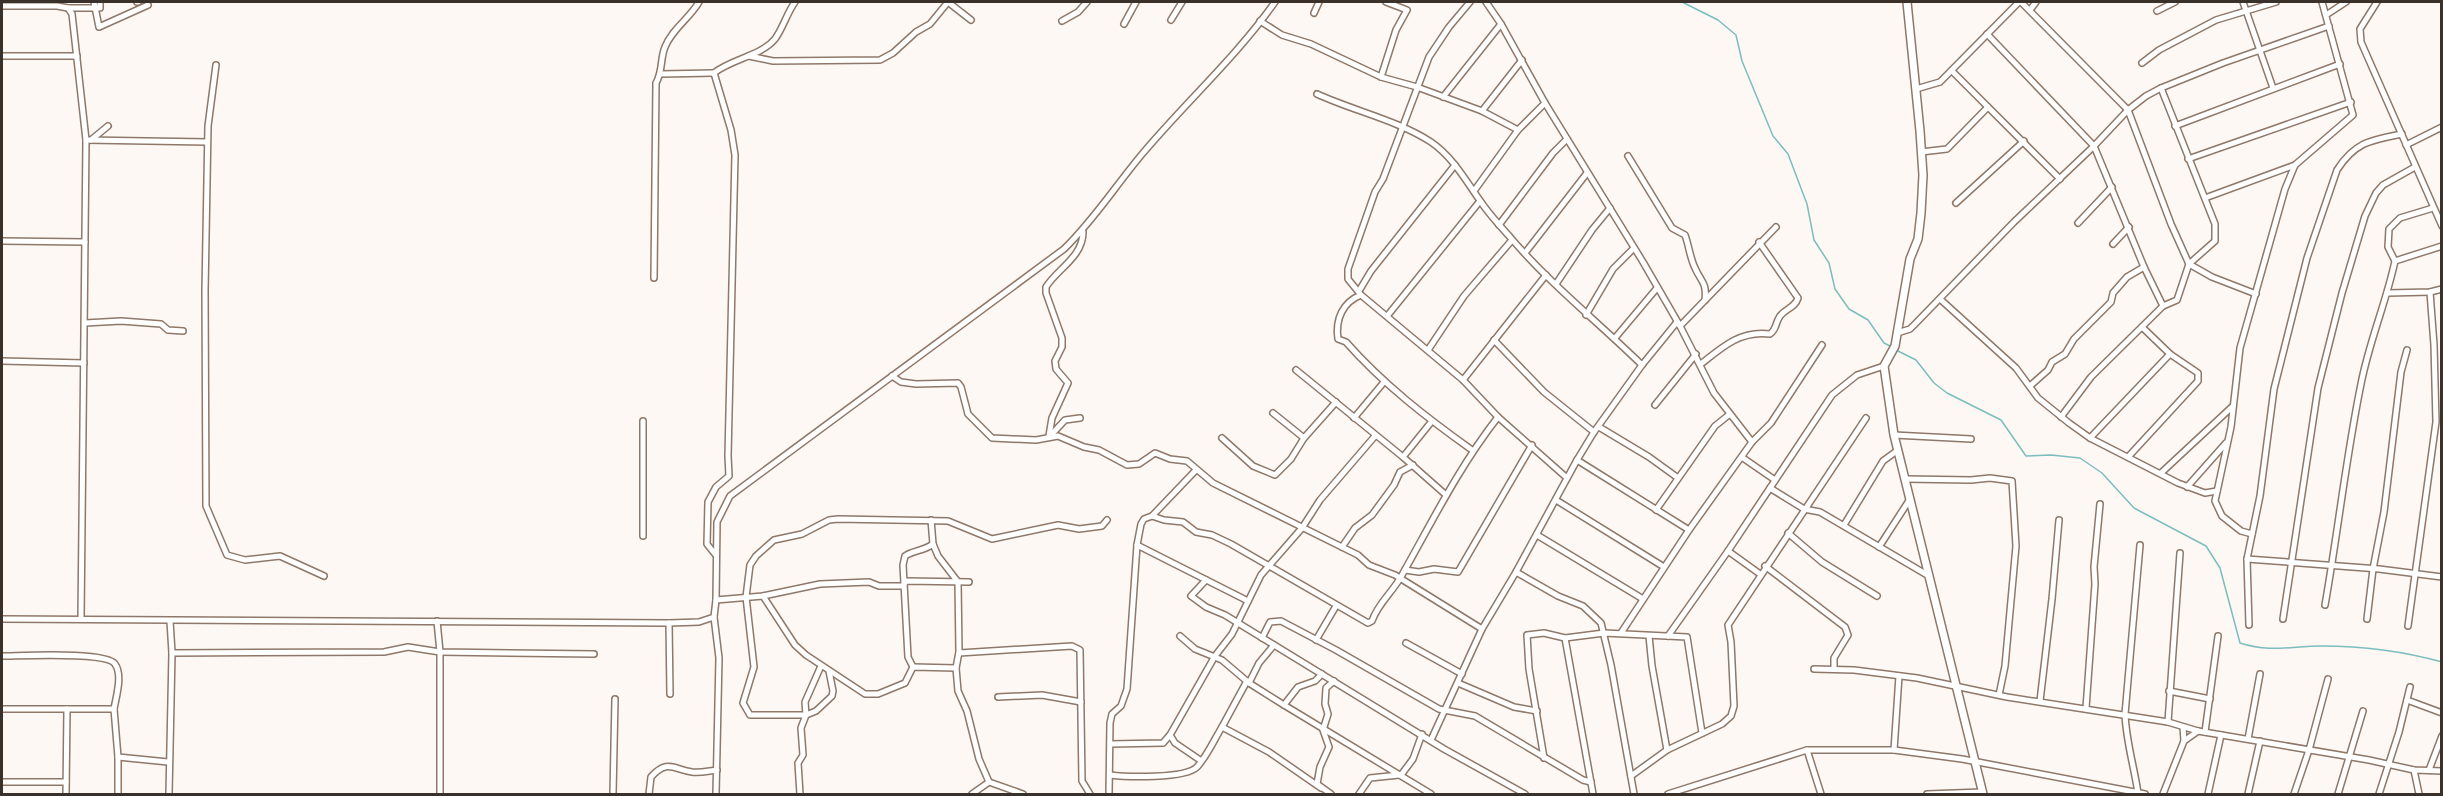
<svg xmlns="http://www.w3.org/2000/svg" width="2443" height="796" viewBox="0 0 2443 796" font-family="Quicksand,sans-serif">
<rect width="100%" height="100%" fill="#fdf8f4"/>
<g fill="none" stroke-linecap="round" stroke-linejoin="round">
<g stroke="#7cbdbe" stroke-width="1.5">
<polyline points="1682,2 1718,20 1736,35 1742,61 1773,136 1788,154 1807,204 1814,240 1829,263 1835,289 1849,309 1868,320 1884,343 1892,347"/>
<path d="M1896,350L1916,360L1934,383L1947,393L2001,420L2026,456L2051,455L2080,458L2102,473L2134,508L2206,546L2220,568L2240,643C2271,653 2291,646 2322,646C2363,646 2402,651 2442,662"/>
</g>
<defs>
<g id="minor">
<polyline points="94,2 99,27 148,5"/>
<polyline points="137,2 138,2"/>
<polyline points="948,2 971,20"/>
<polyline points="1470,2 1449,27 1429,57 1383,179 1375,192 1348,269 1348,279 1361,295 1463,380 1498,417 1567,478"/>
<polyline points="1486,2 1501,24 1545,103 1643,262 1680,326 1714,393 1752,442"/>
<polyline points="2021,2 2128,110 2171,224 2189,264 2212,277 2256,294"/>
<polyline points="2243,2 2273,88"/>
<polyline points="2377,2 2360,29 2361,42 2442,226"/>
<polyline points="2,6 57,6 68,8 72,14 86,140 81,619"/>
<polyline points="68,8 100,8 100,2"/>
<polyline points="2030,10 2036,2"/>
<polyline points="2157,11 2175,2"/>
<polyline points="1314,13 1319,2"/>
<polyline points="2326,15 2346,2"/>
<polyline points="1171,20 1182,2"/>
<polyline points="1062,21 1078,12 1087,2"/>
<polyline points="1260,21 1282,35 1311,44 1381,77 1417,87 1482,111 1518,130"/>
<polyline points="1124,24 1136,2"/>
<polyline points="1987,34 2094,146 2144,267 2163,306"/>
<polyline points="2,56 77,56"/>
<polyline points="749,56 773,61 880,60 893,53 916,32 930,24 948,2"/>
<polyline points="2142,63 2159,50 2216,20 2276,2"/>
<polyline points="216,65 208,126 205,291 206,506 227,555 245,560 280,556 324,576"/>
<polyline points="1952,71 2060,179"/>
<polyline points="661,74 714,73"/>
<polyline points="1381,77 1396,30 1407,10 1386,2"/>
<polyline points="1916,89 1940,82 2019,2"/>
<path d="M1317,94C1354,111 1397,120 1431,142C1453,157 1466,181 1481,202C1489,214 1500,226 1510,237C1550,284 1598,322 1642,365"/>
<polyline points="1443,97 1501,24"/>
<polyline points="1482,111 1522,60"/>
<polyline points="2175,126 2340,64"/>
<polyline points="86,140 207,142"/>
<polyline points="91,140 108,126"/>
<polyline points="2406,145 2442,127"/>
<polyline points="1921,152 1947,149 1988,107"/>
<path d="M1628,156L1672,228L1685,235C1689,246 1690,258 1695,268C1701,282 1707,282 1705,300"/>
<polyline points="2188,159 2351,102"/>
<polyline points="1474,191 1518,130 1545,103"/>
<polyline points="2205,198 2295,165 2353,115 2322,2"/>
<polyline points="1956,203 2024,141"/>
<polyline points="2078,223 2112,187"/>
<polyline points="1499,225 1553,153 1567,139"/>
<polyline points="2,241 85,242"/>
<polyline points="2113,244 2129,227"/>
<polyline points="1525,253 1587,173"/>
<polyline points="2395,261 2442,246"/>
<path d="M654,278L656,83C663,71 660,59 665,47C672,29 690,18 699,2"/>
<polyline points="1556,284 1592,230 1610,208"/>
<polyline points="1359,291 1371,271 1455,165"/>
<polyline points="2388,293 2430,292 2442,289"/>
<path d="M1361,295C1343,302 1335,319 1338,339L1346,342C1383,384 1427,418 1472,450"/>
<polyline points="1940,299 2016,368 2038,398 2069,423 2090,438 2178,483 2205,493 2217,491"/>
<polyline points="1388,315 1480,201"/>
<polyline points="1586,315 1613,269 1634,248"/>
<polyline points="85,323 121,321 161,324 168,330 183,331"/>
<polyline points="1680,326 1776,227"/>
<polyline points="1897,333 1910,329 1916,323 2014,222 2094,146 2128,110 2146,96 2161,88 2223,63 2329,26"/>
<polyline points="1615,338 1657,288"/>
<polyline points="1494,340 1544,392 1594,432"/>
<polyline points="1428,350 1464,296 1512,240"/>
<polyline points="2,361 84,363"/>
<path d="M1701,364C1722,347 1741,330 1770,334C1777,329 1775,323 1780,316C1786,308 1795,308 1798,298L1759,242"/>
<polyline points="1296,370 1403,457 1446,495"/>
<polyline points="892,376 901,382 916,384 958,383 961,387 968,414 992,438 1036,440 1058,436 1084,447 1099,450 1127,465 1139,464 1155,453 1170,459 1187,461 1213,483 1358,555 1369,565 1395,575 1482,629"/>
<polyline points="1463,380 1546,275"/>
<polyline points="2030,386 2048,370 2052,362 2065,354 2074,339 2111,302 2113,293 2127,277 2144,267"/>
<polyline points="1655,405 1696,354"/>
<polyline points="1273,413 1304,438"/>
<polyline points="2061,417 2091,377 2163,306 2177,300 2189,264 2215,241 2215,224 2161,88"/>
<polyline points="1354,418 1384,382"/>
<polyline points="643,421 643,536"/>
<polyline points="1599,427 1649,457 1678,478"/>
<polyline points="1051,435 1065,420 1080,418"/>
<polyline points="1894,435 1971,439"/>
<path d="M1049,436L1052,418L1068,383L1056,369L1055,361L1062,347V338L1046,293V287C1057,269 1083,257 1083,232"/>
<polyline points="1222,438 1253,466 1275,475 1291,459 1304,438 1336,402"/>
<polyline points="2090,438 2170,354"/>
<polyline points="2129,456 2198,381 2198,373 2170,354 2142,327"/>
<polyline points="1403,457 1432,421"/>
<polyline points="1743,458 1775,480"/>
<polyline points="1577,460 1689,530"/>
<polyline points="2161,473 2233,406"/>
<polyline points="1905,479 1971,480 1990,478 2012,481 2016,546 2005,666 1999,695"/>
<polyline points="2187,487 2226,443"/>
<polyline points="1770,488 1804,509 1820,512 1929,576"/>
<polyline points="1556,500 1664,567"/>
<polyline points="1656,510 1715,426 1730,414"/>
<path d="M1152,516L1164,520L1183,522L1196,532L1212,535L1231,544L1368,623L1372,621C1378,603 1393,592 1402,575C1433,520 1459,467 1498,417"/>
<polyline points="931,520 933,544 938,556 958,582 959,652 956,668 958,691 967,711 979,759 989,782"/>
<polyline points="1844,525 1883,461 1898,450"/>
<polyline points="1788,533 1822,562 1877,596"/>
<polyline points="2252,534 2241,531 2222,516 2215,501 2231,427 2240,348 2285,189 2295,165"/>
<polyline points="1537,535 1643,599"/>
<polyline points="1137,545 1248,601"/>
<polyline points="1342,547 1355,528 1372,515 1394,485 1400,472 1413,465"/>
<polyline points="1879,547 1910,499"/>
<polyline points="1728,551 1760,574"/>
<path d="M715,554L707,544L708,502L716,487L729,476L728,456L735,155L731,130L714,73C731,59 761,56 775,39C783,28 787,13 795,2"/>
<polyline points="2247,559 2379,569 2442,577"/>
<polyline points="1765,566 1845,627 1848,635 1834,658 1834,669"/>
<polyline points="1405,570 1419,572 1434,569 1458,572 1532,445"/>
<polyline points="1516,572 1558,596 1583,606 1601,623 1611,665 1634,794"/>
<polyline points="1206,580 1191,596 1206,607 1225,615 1444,749 1525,794"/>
<polyline points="763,596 795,645 806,655 865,694 878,694 905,683 913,667 956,668"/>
<polyline points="716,600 763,596 820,584 869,582 879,586 903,586 906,581 969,582"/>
<path d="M2325,605C2338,532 2346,457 2361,384C2369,342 2386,303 2395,261L2388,247L2389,229L2400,218L2433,208"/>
<polyline points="714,617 719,658 716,794"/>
<path d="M2,619L669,623L699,622L714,617L716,600L717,522L730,496L1064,249C1094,220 1116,185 1143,153C1186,102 1236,57 1275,2"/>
<polyline points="2283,619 2318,388 2342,293 2365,216 2376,193 2383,185 2415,167"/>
<polyline points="2367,619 2373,569 2384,512 2401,372 2407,350"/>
<polyline points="170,621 172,653 384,652 408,647 440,652 594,654"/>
<polyline points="437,621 440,652 440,794"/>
<polyline points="669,623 670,694"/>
<path d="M2249,625L2247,559L2260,496L2274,389L2307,258L2337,170C2355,142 2371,140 2402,134"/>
<polyline points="2408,626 2436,422 2434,345 2430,292"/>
<polyline points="1621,633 1689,530 1752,442 1771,423 1822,345"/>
<polyline points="1180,636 1195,649 1222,660 1249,683 1284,705 1431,794"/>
<polyline points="1649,636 1652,666 1667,750"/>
<polyline points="1668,636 1728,551 1832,395 1857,375 1884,366"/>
<polyline points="1262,638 1270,622 1281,621 1336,650 1439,709 1475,716 1583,780 1591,782"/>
<polyline points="1565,638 1593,794"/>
<polyline points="1316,640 1336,606"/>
<polyline points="1406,643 1462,674"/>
<polyline points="959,653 1072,646 1080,650 1082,781 1090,794"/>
<path d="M2,656C20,656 107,651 115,664C123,675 116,697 114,709"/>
<path d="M913,667L908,657L903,565L905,556C914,550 924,551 933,544"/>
<polyline points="1814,669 1854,670 1917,678 2007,697 2168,722 2198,731 2369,760 2414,770 2442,771"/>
<polyline points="829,671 833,691 832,696 816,711 806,715 750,715 743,703 754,667 746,597 750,565 756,556 774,540 802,534 829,520 838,519 948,521 992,539 1058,525 1079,529 1102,526 1107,520"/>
<polyline points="1247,681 1222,727 1269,752 1321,788"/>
<polyline points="1249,683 1259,663 1274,645"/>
<polyline points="1458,683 1514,707 1537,711"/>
<polyline points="2169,691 2210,699"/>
<polyline points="998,697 1042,695 1081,702"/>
<polyline points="2407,700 2442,713"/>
<polyline points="2040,701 2052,599 2059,520"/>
<polyline points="1284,705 1298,687 1315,681 1322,674"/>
<polyline points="2086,708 2095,584 2094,567 2100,504"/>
<polyline points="2,709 67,709"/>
<polyline points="2168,722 2180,553"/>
<polyline points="2205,732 2218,636"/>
<polyline points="1170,735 1175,743 1200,760"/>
<polyline points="2248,739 2260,674"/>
<polyline points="1431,740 1482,629 1516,572 1577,460 1594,432 1642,365 1677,322"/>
<polyline points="2184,741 2198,731"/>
<polyline points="1110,744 1163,743 1170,735 1215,656 1232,634 1261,575 1302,528 1320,500 1375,436"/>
<polyline points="1807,750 1821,794"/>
<polyline points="1894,750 1899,676"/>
<polyline points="118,757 168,762"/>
<polyline points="1544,758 1529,669 1527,635 1544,633 1565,638 1604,633 1687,637 1702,733"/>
<polyline points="2414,770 2419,794"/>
<polyline points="2429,770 2442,736"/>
<path d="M1110,775C1126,777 1185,779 1197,767C1207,756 1214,740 1222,727"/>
<polyline points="1401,775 1413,759 1422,734"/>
<polyline points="1631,776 1667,750 1722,724 1731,716 1734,706 1731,642 1728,625 1866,418"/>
<polyline points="2,782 66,782"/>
<path d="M2138,793C2134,766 2126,741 2125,714L2140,545"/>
<polyline points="66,794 67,709 114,709 118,757 118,794"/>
<polyline points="169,794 172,653"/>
<polyline points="613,794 615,699"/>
<path d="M649,794L651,777C667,759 673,769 692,772C700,773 708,771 717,770"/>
<polyline points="800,794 798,763 803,755 801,728 806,715 805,702 821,666"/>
<polyline points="972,794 989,782 1023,794"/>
<polyline points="1109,794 1110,723 1112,714 1121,706 1127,689 1137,545 1141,524 1144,519 1152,516 1196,470"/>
<polyline points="1331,794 1317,784 1320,767 1329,747 1323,730 1328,714 1325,704 1326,688 1334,681"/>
<polyline points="1359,794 1370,778 1399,775"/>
<polyline points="1668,794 1807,750 1894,750 1962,759 2145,794"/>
<polyline points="1927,794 1982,792"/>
<polyline points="2163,794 2184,741 2183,727"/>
<polyline points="2208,794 2221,735"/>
<polyline points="2248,794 2260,741"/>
<polyline points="2294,794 2309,750 2328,679"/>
<polyline points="2338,794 2363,711"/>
<polyline points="2379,794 2399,732 2410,687"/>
</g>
<polyline id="tertiary" points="1907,2 1920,131 1923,175 1921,213 1918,239 1910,259 1895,346 1884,366 1894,435 1983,794"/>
</defs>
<use href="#minor" stroke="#8e7869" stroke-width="8"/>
<use href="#tertiary" stroke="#8e7869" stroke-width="10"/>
<use href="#minor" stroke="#fff" stroke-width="5"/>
<use href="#tertiary" stroke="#fff" stroke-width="7"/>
</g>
<rect width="2443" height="796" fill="none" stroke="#3b312b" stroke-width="6"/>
</svg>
